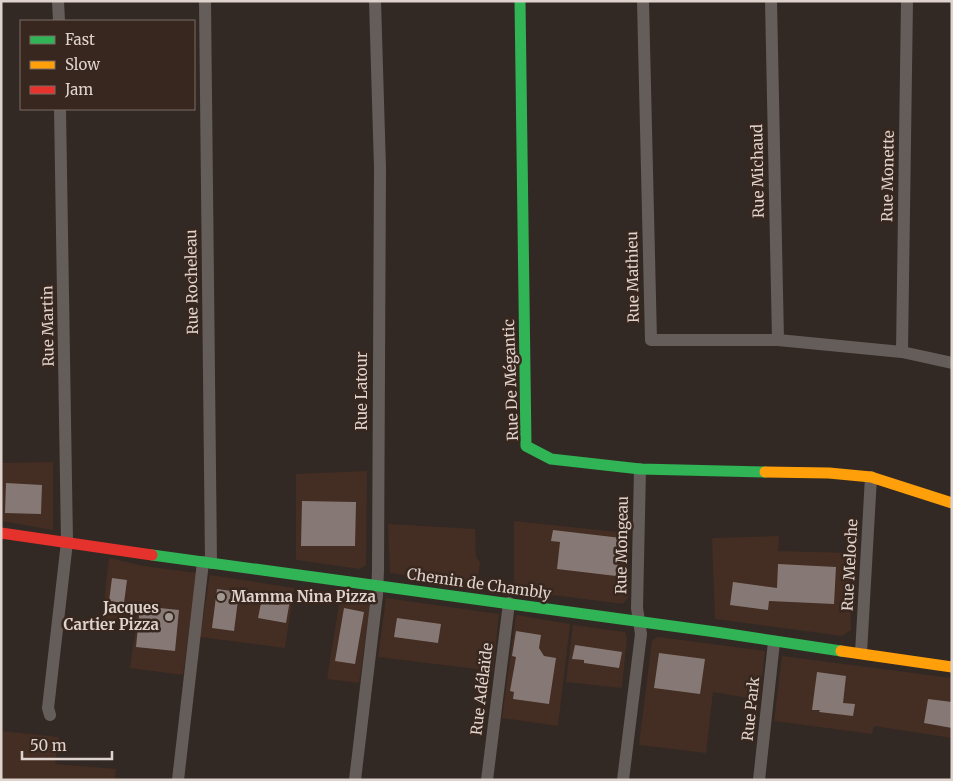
<svg xmlns="http://www.w3.org/2000/svg" width="953" height="781" viewBox="0 0 953 781" font-family="Merriweather,serif">
<rect width="100%" height="100%" fill="#322924"/>
<g fill="#442d22">
<polygon points="53,462 53,530 1,521 1,463"/>
<polygon points="367,471 366,565 360,569 296,560 296,474"/>
<polygon points="514,521 627,533 629,596 623,604 514,590"/>
<polygon points="388,524 475,529 476,556 480,563 477,585 390,573"/>
<polygon points="779,536 778,551 850,553 851,630 842,636 715,619 712,538"/>
<polygon points="109,558 144,566 197,573 183,675 130,668 136,626 102,621"/>
<polygon points="210,575 294,588 285,648 200,637"/>
<polygon points="341,592 364,595 370,606 359,683 327,679"/>
<polygon points="386,598 499,614 493,671 378,657"/>
<polygon points="516,615 570,624 558,726 502,718"/>
<polygon points="573,625 625,632 627,638 622,688 566,682"/>
<polygon points="658,637 765,651 760,700 713,692 706,753 639,745 652,640"/>
<polygon points="782,656 952,678 952,738 874,726 872,734 774,721"/>
<polygon points="1,731 59,737 55,764 116,769 115,780 1,780"/>
</g>
<g fill="#867975">
<polygon points="6,483 42,485 41,514 5,513"/>
<polygon points="302,501 356,502 355,546 301,546"/>
<polygon points="553,530 621,538 616,576 557,569 560,542 551,541"/>
<polygon points="778,564 836,567 834,604 769,601 768,610 730,605 733,582 777,588"/>
<polygon points="112,578 127,580 124,603 109,601"/>
<polygon points="217,589 239,592 234,631 212,628"/>
<polygon points="280,599 290,600 286,623 258,618 261,603 279,605"/>
<polygon points="140,606 179,610 175,651 136,647"/>
<polygon points="344,608 364,612 355,664 335,661"/>
<polygon points="397,618 441,624 438,643 394,637"/>
<polygon points="516,631 541,635 539,648 544,656 556,658 549,704 513,699 514,692 510,691 516,657 512,656"/>
<polygon points="575,645 622,652 619,668 584,663 584,660 572,659"/>
<polygon points="659,653 705,659 700,694 654,688"/>
<polygon points="817,672 846,676 843,703 855,704 853,716 819,712 820,710 812,710"/>
<polygon points="928,699 952,702 952,728 924,723"/>
</g>
<g fill="none" stroke-linecap="round" stroke-linejoin="round">
<g stroke="#655d59" stroke-width="12">
<polyline points="58,1 59,21"/>
<polyline points="205,1 211,563"/>
<polyline points="643,1 651,340 778,340 902,352 952,363"/>
<polyline points="771,1 778,340"/>
<polyline points="902,352 907,1"/>
<polyline points="861,653 871,477"/>
<polyline points="50,715 48,708 67,542 60,109"/>
<polyline points="178,780 203,562"/>
<polyline points="355,780 377,595 378,570 380,168 375,1"/>
<polyline points="487,780 509,603"/>
<polyline points="623,780 641,634 637,608 640,469"/>
<polyline points="759,780 774,642"/>
</g>
<g stroke="#30b455" stroke-width="11">
<polyline points="520,1 526,446 551,459 640,469 765,472"/>
<polyline points="152,555 716,632 841,651"/>
</g>
<g stroke="#ff9f0a" stroke-width="11">
<polyline points="765,472 829,473 871,477 952,503"/>
<polyline points="841,651 952,667"/>
</g>
<polyline stroke="#e5322d" stroke-width="11" points="1,533 152,555"/>
</g>
<g fill="#a29892" stroke="#38271e" stroke-width="2">
<circle cx="221" cy="597" r="5"/>
<circle cx="169" cy="617" r="5"/>
</g>
<g text-anchor="middle" stroke-width="5" stroke-linejoin="round" paint-order="stroke">
<g font-size="15" fill="#dfd3cd" stroke="#38271e">
<text transform="translate(758 171) rotate(-91)" y="5">Rue Michaud</text>
<text transform="translate(888 176) rotate(-89)" y="5">Rue Monette</text>
<text transform="translate(633 277) rotate(-91)" y="5">Rue Mathieu</text>
<text transform="translate(192 282) rotate(-91)" y="5">Rue Rocheleau</text>
<text transform="translate(48 326) rotate(-91)" y="5">Rue Martin</text>
<text transform="translate(511 380) rotate(-92)" y="5">Rue De Mégantic</text>
<text transform="translate(362 391) rotate(-90)" y="5">Rue Latour</text>
<text transform="translate(622 545) rotate(-89)" y="5">Rue Mongeau</text>
<text transform="translate(850 565) rotate(-87)" y="5">Rue Meloche</text>
<text transform="translate(479 584) rotate(8)" y="5">Chemin de Chambly</text>
<text transform="translate(482 689) rotate(-83)" y="5">Rue Adélaïde</text>
<text transform="translate(751 709) rotate(-84)" y="5">Rue Park</text>
</g>
<g font-size="15" font-weight="bold" fill="#dfd3cd" stroke="#38271e" text-anchor="start">
<text x="231" y="602">Mamma Nina Pizza</text>
<text x="159" y="613" text-anchor="end">Jacques<tspan x="159" dy="17">Cartier Pizza</tspan></text>
</g>
</g>
<rect width="953" height="781" fill="none" stroke="#dfd3cd" stroke-width="5"/>
<rect x="20" y="20" width="175" height="90" fill="#38271e" stroke="#7b6c64"/>
<rect x="30" y="36" width="25" height="8" fill="#30b455" stroke="#7b6c64"/>
<text x="65" y="45" font-size="15" fill="#dfd3cd">Fast</text>
<rect x="30" y="61" width="25" height="8" fill="#ff9f0a" stroke="#7b6c64"/>
<text x="65" y="70" font-size="15" fill="#dfd3cd">Slow</text>
<rect x="30" y="86" width="25" height="8" fill="#e5322d" stroke="#7b6c64"/>
<text x="65" y="95" font-size="15" fill="#dfd3cd">Jam</text>
<path d="M22 751v8h90v-8" fill="none" stroke="#dfd3cd" stroke-width="2.5"/>
<text x="30" y="751" font-size="15" fill="#dfd3cd" stroke="#38271e" stroke-width="4" paint-order="stroke">50 m</text>
</svg>
